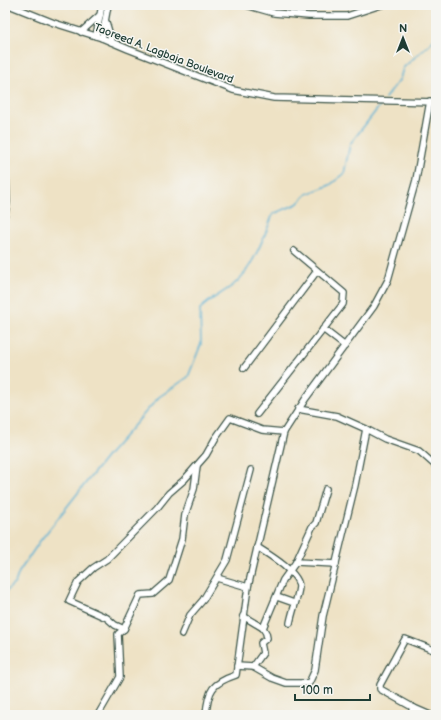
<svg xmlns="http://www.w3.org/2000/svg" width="441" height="720" viewBox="0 0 441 720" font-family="'Balsamiq Sans',sans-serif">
<rect width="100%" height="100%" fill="#f6f6f2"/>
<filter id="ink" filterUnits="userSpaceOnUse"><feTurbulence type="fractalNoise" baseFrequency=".025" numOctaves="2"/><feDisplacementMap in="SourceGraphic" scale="8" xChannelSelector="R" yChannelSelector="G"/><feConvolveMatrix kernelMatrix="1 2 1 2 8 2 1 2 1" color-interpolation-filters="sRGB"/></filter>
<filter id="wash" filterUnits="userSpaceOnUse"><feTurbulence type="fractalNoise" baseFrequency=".012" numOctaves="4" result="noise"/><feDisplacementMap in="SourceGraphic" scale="16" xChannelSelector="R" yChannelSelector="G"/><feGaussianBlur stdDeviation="0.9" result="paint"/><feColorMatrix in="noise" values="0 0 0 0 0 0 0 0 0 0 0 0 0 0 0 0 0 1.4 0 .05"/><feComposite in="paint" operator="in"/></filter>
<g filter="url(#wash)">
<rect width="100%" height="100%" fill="#eee2c5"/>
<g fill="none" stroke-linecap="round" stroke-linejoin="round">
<g stroke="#57b0d4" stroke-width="1.5">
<polyline points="385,98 400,79 403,68 436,38"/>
<path d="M5,592L15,583L19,572L40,541L107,456L159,397L188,377L201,344L200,309C210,299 221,294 232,286C251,273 265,235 273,214L297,204L307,194L330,185L344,174L350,144L382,103"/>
</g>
</g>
</g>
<g filter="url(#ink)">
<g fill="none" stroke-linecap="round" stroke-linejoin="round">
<defs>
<g id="minor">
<polyline points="9,5 54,23 102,38 128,49 233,90 274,98 436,102"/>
<polyline points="246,5 274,13 309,16 347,16 381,5"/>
<polyline points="5,14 6,5"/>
<polyline points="106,22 112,42"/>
<polyline points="81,32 100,15"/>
<polyline points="96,36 102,5"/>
<polyline points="102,38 108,5"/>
<polyline points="5,155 7,202 5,213"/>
<polyline points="323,329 345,346"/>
<polyline points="244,368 317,271"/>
<polyline points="257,414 343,304 344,293 294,251"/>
<polyline points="366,429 385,439 419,451 436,466"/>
<path d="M257,547C268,554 299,572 299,587C298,597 292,612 290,623"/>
<polyline points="296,562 336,564"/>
<polyline points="217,578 248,587"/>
<polyline points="277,597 294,603"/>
<polyline points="243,616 263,628 266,633 267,638 261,643 263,653 253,667"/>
<polyline points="263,628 283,580 296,562 312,527 316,523 326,489"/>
<polyline points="124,629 140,595 153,594 169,580 182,539 185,515 194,489 197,466"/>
<polyline points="182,634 190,615 203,600 227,560 251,470"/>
<polyline points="237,666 253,667 272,678 286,683 309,683 315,670 323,616 355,485 366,429 337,416 298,409"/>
<polyline points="414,708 380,689 380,685 405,639 436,651"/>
<polyline points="98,715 120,677 118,634 124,629 115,625 107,618 69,601 78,582 93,568 107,559 157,508 169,493 184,480 206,455 215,439 230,418 262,430 284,432"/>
<path d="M206,715C208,690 212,683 236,675L248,587L284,432L306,398L374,306L388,280L416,180L430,101"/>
<polyline points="409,715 414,708 430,715"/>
</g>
</defs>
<use href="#minor" stroke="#3e564a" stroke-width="8"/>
<use href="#minor" stroke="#fff" stroke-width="5.5"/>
</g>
</g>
<g text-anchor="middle" stroke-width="3" stroke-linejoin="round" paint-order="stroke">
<g font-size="11" fill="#1f3d34" stroke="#f6f6f2">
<text transform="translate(164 53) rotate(21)" y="4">Taoreed A. Lagbaja Boulevard</text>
</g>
</g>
<rect width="441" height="720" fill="none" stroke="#f6f6f2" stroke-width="20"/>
<g transform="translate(403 38)" stroke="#f6f6f2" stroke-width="3" paint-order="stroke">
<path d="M0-3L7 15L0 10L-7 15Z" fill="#1f3d34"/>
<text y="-6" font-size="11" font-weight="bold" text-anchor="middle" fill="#1f3d34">N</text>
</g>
<path d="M295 694v6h75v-6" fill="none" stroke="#1f3d34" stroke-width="2"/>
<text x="301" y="694" font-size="12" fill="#1f3d34" stroke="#f6f6f2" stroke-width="3" paint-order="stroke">100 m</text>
</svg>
